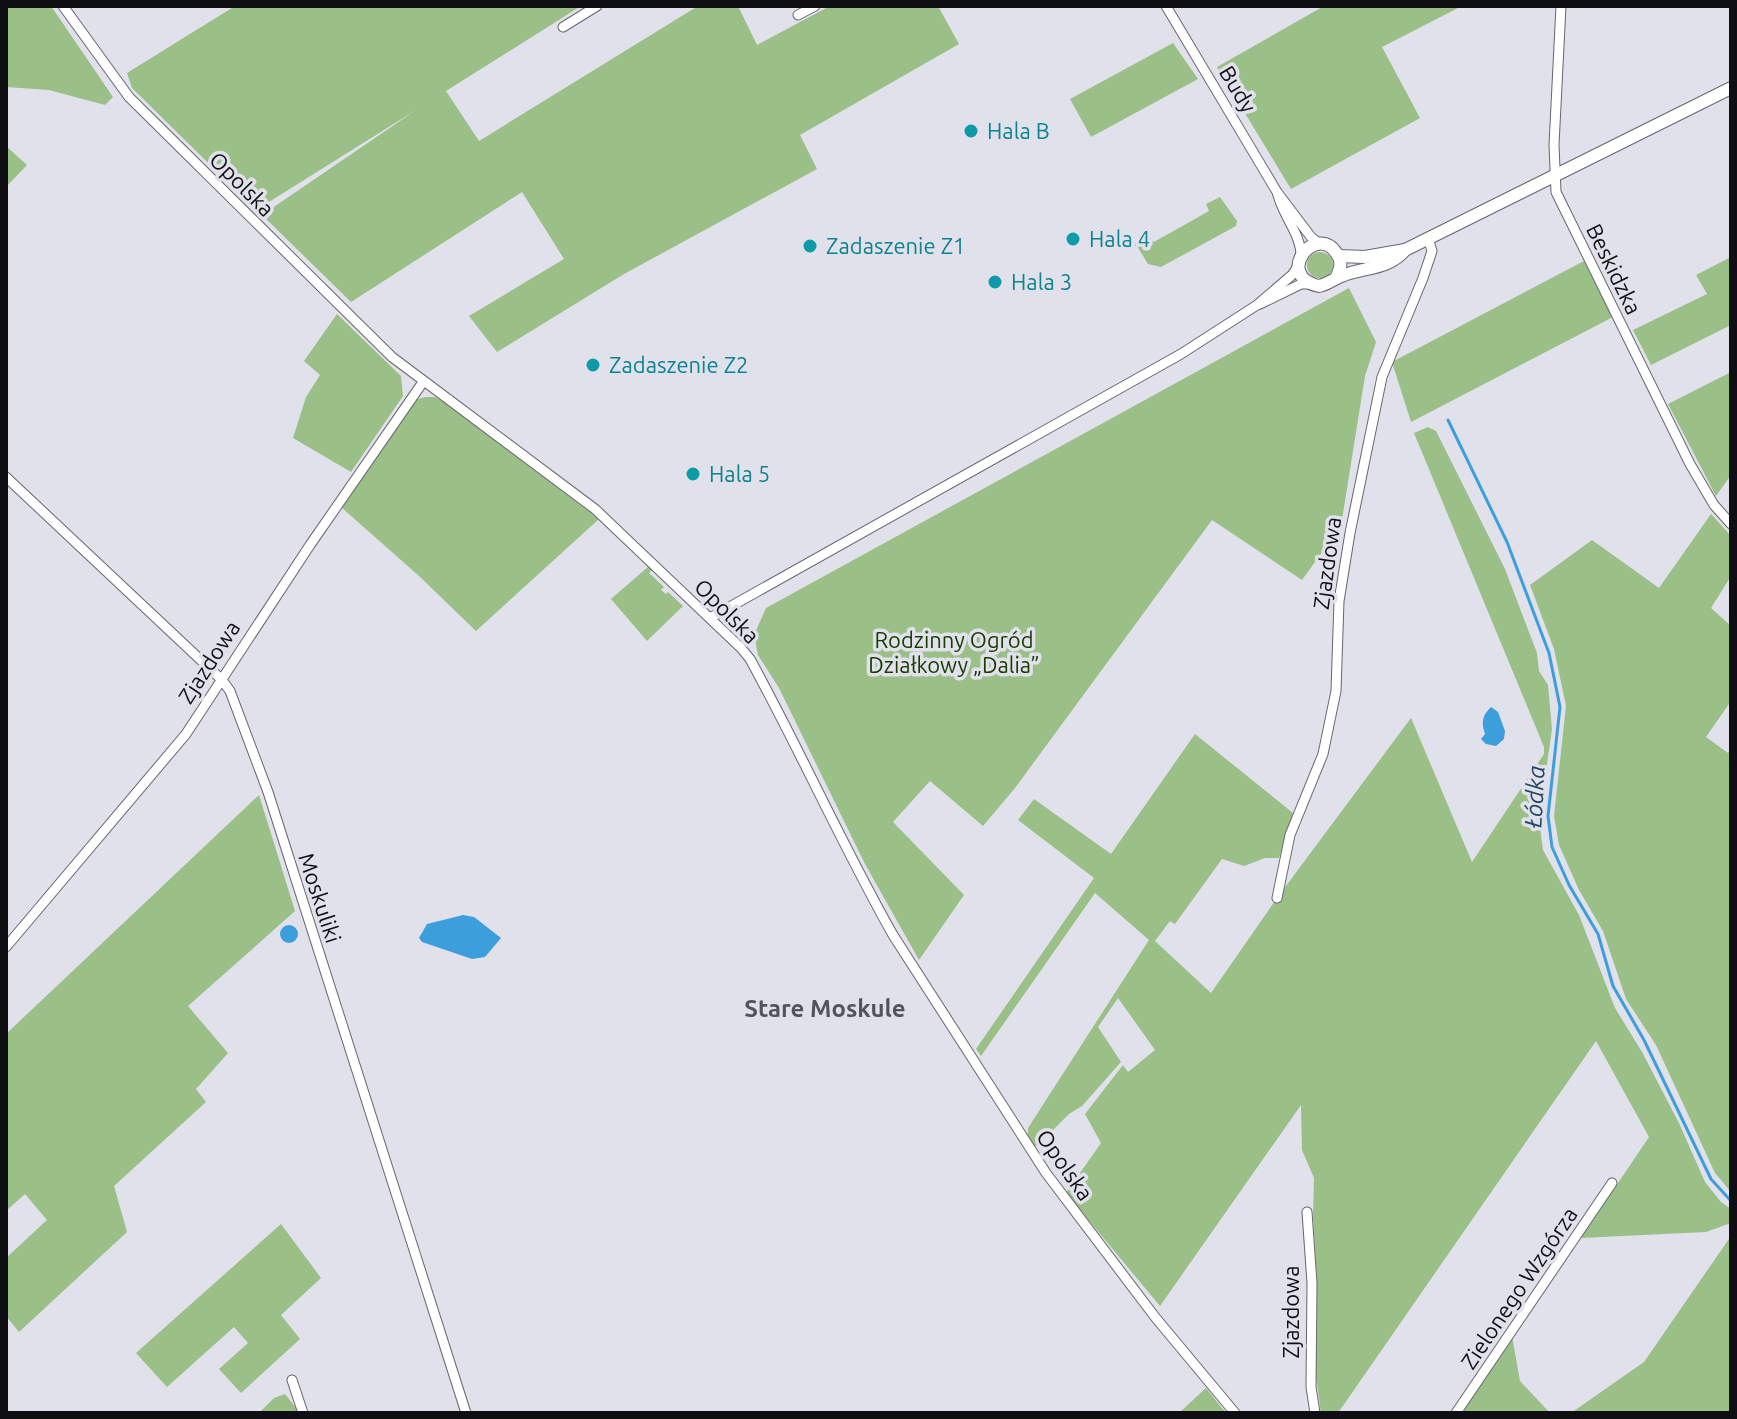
<svg xmlns="http://www.w3.org/2000/svg" width="1737" height="1419" viewBox="0 0 1737 1419" font-family="Ubuntu,sans-serif">
<rect width="100%" height="100%" fill="#e1e1eb"/>
<g fill="#9abf87">
<polygon points="6,6 51,6 113,97 105,105 49,90 6,87"/>
<polygon points="235,6 581,6 446,91 479,141 698,6 738,6 757,45 830,6 938,6 959,44 800,135 817,169 624,274 497,352 469,316 564,259 522,192 351,302 262,215 416,110 256,210 132,88 127,73"/>
<polygon points="1324,6 1462,6 1382,47 1420,118 1291,189 1217,67"/>
<polygon points="1173,43 1198,79 1091,137 1070,99"/>
<polygon points="6,146 27,165 6,187"/>
<polygon points="1220,197 1237,221 1236,226 1161,267 1148,264 1137,246 1135,246 1135,243 1148,236 1154,242 1209,211 1206,204"/>
<circle cx="1320" cy="265" r="13"/>
<polygon points="1731,257 1731,325 1651,365 1633,330 1707,294 1696,275"/>
<polygon points="1584,261 1613,317 1411,422 1392,362"/>
<polygon points="1349,288 1376,342 1365,376 1341,526 1302,580 1212,520 1015,788 983,826 930,781 893,822 964,895 919,960 865,864 779,688 758,655 754,635 766,608"/>
<polygon points="337,314 401,376 403,396 351,472 293,438 306,397 320,375 304,361"/>
<polygon points="1731,372 1731,475 1716,496 1668,404"/>
<polygon points="425,397 435,397 449,405 599,519 476,631 419,576 341,507 410,407 418,399"/>
<polygon points="1428,427 1436,431 1505,569 1537,653 1539,671 1548,685 1552,729 1539,820 1543,850 1579,915 1615,1008 1642,1052 1679,1123 1705,1182 1721,1202 1731,1209 1731,1223 1706,1232 1581,1238 1649,1137 1596,1041 1338,1413 1321,1413 1314,1362 1317,1278 1313,1217 1314,1178 1302,1150 1301,1105 1160,1306 1066,1193 1101,1143 1085,1114 1123,1065 1128,1072 1155,1050 1118,998 1098,1027 1121,1062 1082,1106 1069,1114 1039,1144 1034,1147 1028,1138 1028,1128 1149,940 1095,893 981,1056 976,1049 1094,878 1018,820 1034,799 1111,854 1195,734 1293,813 1279,858 1265,858 1244,866 1222,859 1175,924 1170,921 1155,941 1211,993 1277,898 1411,718 1472,862 1544,754 1544,747 1414,433"/>
<polygon points="1711,514 1731,536 1731,576 1711,608 1731,626 1731,701 1706,737 1728,753 1731,749 1731,1192 1715,1173 1656,1045 1626,999 1603,931 1579,890 1559,845 1554,816 1566,706 1554,649 1530,585 1592,540 1659,588"/>
<polygon points="649,566 652,570 649,573 664,587 661,590 666,594 668,592 683,606 647,641 611,599"/>
<polygon points="259,795 295,911 188,1006 228,1053 196,1089 206,1102 114,1186 127,1232 19,1332 6,1316 6,1258 47,1220 25,1194 6,1211 6,1034"/>
<polygon points="281,1224 321,1278 281,1315 300,1339 241,1393 219,1369 248,1343 234,1327 167,1387 136,1353"/>
<polygon points="1731,1236 1731,1413 1571,1413 1644,1362"/>
<polygon points="1512,1336 1520,1381 1549,1412 1557,1413 1461,1413"/>
<polygon points="1206,1388 1226,1413 1179,1413"/>
<polygon points="285,1394 300,1413 259,1413 274,1398"/>
</g>
<g fill="#3d9edc">
<path d="M1491,707L1498,712L1505,731L1504,739L1496,746L1486,744L1481,739L1485,734C1481,722 1482,716 1491,707Z"/>
<polygon points="463,915 474,917 501,938 485,957 472,959 422,942 419,938 427,924"/>
<circle cx="289" cy="934" r="9"/>
</g>
<g fill="none" stroke-linecap="round" stroke-linejoin="round">
<polyline stroke="#3d9edc" stroke-width="3" points="1448,420 1507,542 1549,653 1560,707 1548,816 1552,847 1569,885 1598,934 1613,986 1644,1040 1711,1179 1731,1201"/>
<defs>
<g id="minor">
<path d="M63,6L129,97L392,357L595,509L741,648L750,659C800,750 842,845 893,935L1046,1173L1155,1317L1235,1413"/>
<polyline points="1166,6 1277,192 1311,237 1320,244"/>
<polyline points="1561,6 1554,145 1556,192 1690,464 1714,505 1731,524"/>
<polyline points="798,15 815,6"/>
<polyline points="563,27 597,6"/>
<path d="M1278,195C1283,216 1301,234 1301,256"/>
<polyline points="1260,304 1301,284 1310,284"/>
<polyline points="6,477 222,680 230,691 268,792 466,1413"/>
<polyline points="710,618 1181,354 1257,305 1292,275 1299,265"/>
<polyline points="1277,898 1290,835 1323,754 1336,691 1339,601 1350,533 1382,377 1423,278 1432,251 1428,238"/>
<polyline points="6,947 186,734 310,545 423,382"/>
<polyline points="1307,1212 1312,1283 1311,1387 1315,1413"/>
<polyline points="292,1380 303,1413"/>
<polyline points="1456,1413 1612,1183"/>
</g>
<g id="tertiary">
<polyline points="1339,256 1365,257 1405,250"/>
<path d="M1336,278C1340,270 1343,262 1337,254C1316,221 1273,276 1319,286C1329,284 1334,278 1344,275C1366,267 1389,269 1405,250L1731,88"/>
</g>
</defs>
<use href="#minor" stroke="#66666f" stroke-width="11"/>
<use href="#tertiary" stroke="#66666f" stroke-width="14"/>
<use href="#minor" stroke="#fff" stroke-width="9"/>
<use href="#tertiary" stroke="#fff" stroke-width="12"/>
</g>
<g fill="#0f9aa8" stroke="#e1e1eb" stroke-width="3">
<circle cx="971" cy="131" r="8"/>
<circle cx="1073" cy="239" r="8"/>
<circle cx="810" cy="246" r="8"/>
<circle cx="995" cy="282" r="8"/>
<circle cx="593" cy="365" r="8"/>
<circle cx="693" cy="474" r="8"/>
</g>
<g text-anchor="middle" stroke-width="7" stroke-linejoin="round" paint-order="stroke">
<g font-size="22" fill="#0f0f13" stroke="#e1e1eb">
<text transform="translate(1238 89) rotate(59)" y="8">Budy</text>
<text transform="translate(242 184) rotate(45)" y="8">Opolska</text>
<text transform="translate(1614 269) rotate(64)" y="8">Beskidzka</text>
<text transform="translate(1327 563) rotate(-82)" y="8">Zjazdowa</text>
<text transform="translate(727 611) rotate(45)" y="8">Opolska</text>
<text transform="translate(209 662) rotate(-57)" y="8">Zjazdowa</text>
<text transform="translate(320 898) rotate(72)" y="8">Moskuliki</text>
<text transform="translate(1065 1165) rotate(55)" y="8">Opolska</text>
<text transform="translate(1519 1288) rotate(-56)" y="8">Zielonego Wzgórza</text>
<text transform="translate(1291 1312) rotate(-90)" y="8">Zjazdowa</text>
</g>
<g font-size="22" fill="#0d838f" stroke="#e1e1eb" text-anchor="start">
<text x="987" y="139">Hala B</text>
<text x="1089" y="247">Hala 4</text>
<text x="826" y="254">Zadaszenie Z1</text>
<text x="1011" y="290">Hala 3</text>
<text x="609" y="373">Zadaszenie Z2</text>
<text x="709" y="482">Hala 5</text>
</g>
<g font-size="22" fill="#193b00" stroke="#e1e1eb">
<text x="954" y="648">Rodzinny Ogród<tspan x="954" dy="25">Działkowy „Dalia”</tspan></text>
</g>
<g font-size="24" font-style="italic" fill="#234a64" stroke="#e1e1eb">
<text transform="translate(1535 797) rotate(-87)" y="8">Łódka</text>
</g>
<g font-size="24" font-weight="bold" fill="#53535c" stroke="#e1e1eb">
<text x="825" y="1017">Stare Moskule</text>
</g>
</g>
<rect width="1737" height="1419" fill="none" stroke="#0f0f13" stroke-width="16"/>
</svg>
